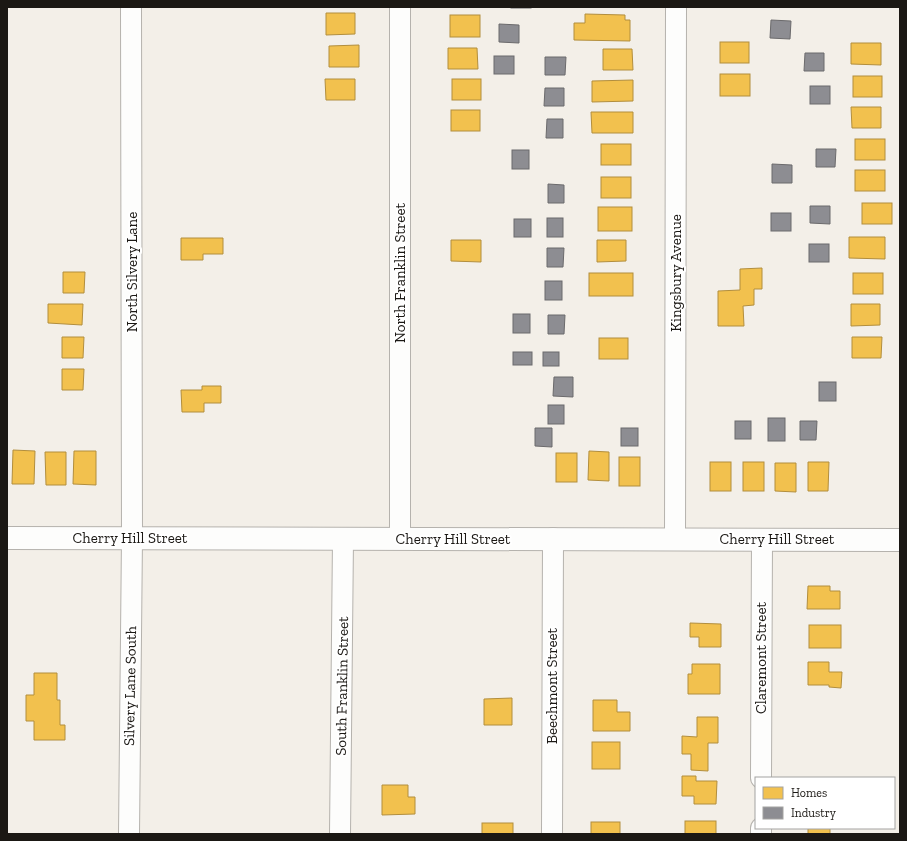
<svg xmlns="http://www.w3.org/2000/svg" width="907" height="841" viewBox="0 0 907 841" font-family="'Zilla Slab',serif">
<rect width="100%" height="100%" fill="#f3efe8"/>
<g fill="#f2c14e" stroke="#b28e3d">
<polygon points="326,13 355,13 355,34 326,35"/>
<polygon points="585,14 625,15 625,20 630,20 630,41 574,40 574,23 585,23"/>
<rect x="450" y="15" width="30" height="22"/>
<rect x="720" y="42" width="29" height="21"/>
<polygon points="851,43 881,43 881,65 851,64"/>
<polygon points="359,45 359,67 329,67 329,46"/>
<polygon points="448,48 477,48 478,69 448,69"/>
<polygon points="603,49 632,49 633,70 603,70"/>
<rect x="720" y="74" width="30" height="22"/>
<rect x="853" y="76" width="29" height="21"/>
<polygon points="325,79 355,79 355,100 326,100"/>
<rect x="452" y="79" width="29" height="21"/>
<polygon points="633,80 633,101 592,102 592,81"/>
<polygon points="851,107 881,107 881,128 852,128"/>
<rect x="451" y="110" width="29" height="21"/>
<polygon points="591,112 633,112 633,133 592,133"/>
<rect x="855" y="139" width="30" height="21"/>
<rect x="601" y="144" width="30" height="21"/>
<rect x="855" y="170" width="30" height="21"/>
<rect x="601" y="177" width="30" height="21"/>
<rect x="862" y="203" width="30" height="21"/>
<rect x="598" y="207" width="34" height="24"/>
<polygon points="849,237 885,237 885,259 849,258"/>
<polygon points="181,238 223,238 223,254 203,254 203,260 181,260"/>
<polygon points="451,240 481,240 481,262 451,261"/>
<polygon points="597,240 626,240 626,261 597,262"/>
<polygon points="762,268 762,289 754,289 754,305 743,306 744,326 718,326 718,291 740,290 740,269"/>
<polygon points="63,272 85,272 84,293 63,293"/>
<rect x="589" y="273" width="44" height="23"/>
<rect x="853" y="273" width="30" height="21"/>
<polygon points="48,304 83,304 82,325 48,323"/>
<polygon points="851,304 880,304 880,325 851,326"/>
<polygon points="62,337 84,337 83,358 62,358"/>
<polygon points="852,337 882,337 881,358 852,358"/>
<rect x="599" y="338" width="29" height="21"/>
<polygon points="62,369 84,369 83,390 62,390"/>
<polygon points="202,386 221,386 221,403 204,403 204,412 182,412 181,390 202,390"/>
<polygon points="13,450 35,451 34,484 12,484"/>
<polygon points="74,451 96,451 96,485 73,484"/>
<polygon points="589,451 609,452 609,481 588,480"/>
<polygon points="45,452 66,452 66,485 46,485"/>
<rect x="556" y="453" width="21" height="29"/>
<rect x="619" y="457" width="21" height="29"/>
<rect x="710" y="462" width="21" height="29"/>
<rect x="743" y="462" width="21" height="29"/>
<polygon points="808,462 829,462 828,491 808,491"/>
<polygon points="775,463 796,463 796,492 775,491"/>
<polygon points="808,586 830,586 830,591 840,591 840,609 807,609"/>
<polygon points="690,623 721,624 721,647 699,647 699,637 690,637"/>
<rect x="809" y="625" width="32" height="23"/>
<polygon points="808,662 829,662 829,672 842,672 841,688 829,687 829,685 808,685"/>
<polygon points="692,664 720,664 720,694 688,694 688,674 692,674"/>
<polygon points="34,673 57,673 57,700 60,700 60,725 65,725 65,740 34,740 34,721 26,721 26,695 34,695"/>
<polygon points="512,698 512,725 484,725 484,699"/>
<polygon points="593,700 617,700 617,712 630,712 630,731 593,731"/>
<polygon points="697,717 718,717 718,743 708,743 708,771 691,770 691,754 682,754 682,736 697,737"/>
<rect x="592" y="742" width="28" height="27"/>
<polygon points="682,776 696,776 696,781 717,781 716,804 694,804 694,796 682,796"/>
<polygon points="382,785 408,785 408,797 415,797 415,814 382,815"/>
<rect x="685" y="821" width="31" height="13"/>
<rect x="591" y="822" width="29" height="12"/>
<rect x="482" y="823" width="31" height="11"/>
<rect x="808" y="828" width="22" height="6"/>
</g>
<g fill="#8d8d92" stroke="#6b6a6c">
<rect x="511" y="7" width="20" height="1"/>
<polygon points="771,20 791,21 790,39 770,38"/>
<polygon points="499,24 519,25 519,43 499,42"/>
<polygon points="805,53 824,53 824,71 804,71"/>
<rect x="494" y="56" width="20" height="18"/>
<polygon points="545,57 566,57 565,75 545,75"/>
<rect x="810" y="86" width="20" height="18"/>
<polygon points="545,88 564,88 564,106 544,106"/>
<polygon points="547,119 563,119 563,138 546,138"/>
<polygon points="816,149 836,149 835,167 816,167"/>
<rect x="512" y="150" width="17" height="19"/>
<polygon points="772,164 792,165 792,183 772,183"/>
<polygon points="548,184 564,185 564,203 548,203"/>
<polygon points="810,206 830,206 830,224 810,223"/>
<rect x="771" y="213" width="20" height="18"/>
<rect x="547" y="218" width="16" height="19"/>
<rect x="514" y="219" width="17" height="18"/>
<rect x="809" y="244" width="20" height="18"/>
<polygon points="547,248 564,248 563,267 547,267"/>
<rect x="545" y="281" width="17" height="19"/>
<rect x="513" y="314" width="17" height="19"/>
<polygon points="548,315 565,315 564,334 548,334"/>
<rect x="513" y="352" width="19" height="13"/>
<rect x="543" y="352" width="16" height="14"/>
<polygon points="554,377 573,377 573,397 553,396"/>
<rect x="819" y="382" width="17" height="19"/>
<rect x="548" y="405" width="16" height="19"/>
<rect x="768" y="418" width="17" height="23"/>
<rect x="735" y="421" width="16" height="18"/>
<polygon points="800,421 817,421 816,440 800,440"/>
<polygon points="535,428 552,428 552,447 535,446"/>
<rect x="621" y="428" width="17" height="18"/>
</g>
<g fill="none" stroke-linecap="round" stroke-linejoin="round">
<defs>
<g id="minor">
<polyline points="400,539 400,7"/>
<polyline points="675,539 676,7"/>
<polyline points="761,778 762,539"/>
<polyline points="129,834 132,537 131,7"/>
<polyline points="340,834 343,539"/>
<polyline points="552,834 553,538"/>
<polyline points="761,834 761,828"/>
</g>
<polyline id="major" points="7,538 900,540"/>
</defs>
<use href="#minor" stroke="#b5b2ad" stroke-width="22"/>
<use href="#major" stroke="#b5b2ad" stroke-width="24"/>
<use href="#minor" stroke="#fdfdfc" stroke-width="20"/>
<use href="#major" stroke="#fdfdfc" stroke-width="22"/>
</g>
<g text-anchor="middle" stroke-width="4" stroke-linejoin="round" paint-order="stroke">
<g font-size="15" fill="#1b1814" stroke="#fff">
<text transform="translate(132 272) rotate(-90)" y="5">North Silvery Lane</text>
<text transform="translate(400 273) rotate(-90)" y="5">North Franklin Street</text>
<text transform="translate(676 273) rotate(-90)" y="5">Kingsbury Avenue</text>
<text x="130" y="543">Cherry Hill Street</text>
<text x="453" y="544">Cherry Hill Street</text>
<text x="777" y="544">Cherry Hill Street</text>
<text transform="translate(761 658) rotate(-90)" y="5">Claremont Street</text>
<text transform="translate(130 686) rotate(-89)" y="5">Silvery Lane South</text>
<text transform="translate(342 686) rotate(-89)" y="5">South Franklin Street</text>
<text transform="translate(552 686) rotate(-90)" y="5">Beechmont Street</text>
</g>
</g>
<rect width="907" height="841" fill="none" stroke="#1b1814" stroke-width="16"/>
<rect x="755" y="777" width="140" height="52" fill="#ffffff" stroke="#a4a3a1"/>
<rect x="763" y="787" width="20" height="12" fill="#f2c14e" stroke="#a4a3a1"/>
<text x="791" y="797" font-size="12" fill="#1b1814">Homes</text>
<rect x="763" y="807" width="20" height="12" fill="#8d8d92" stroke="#a4a3a1"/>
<text x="791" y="817" font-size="12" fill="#1b1814">Industry</text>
</svg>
